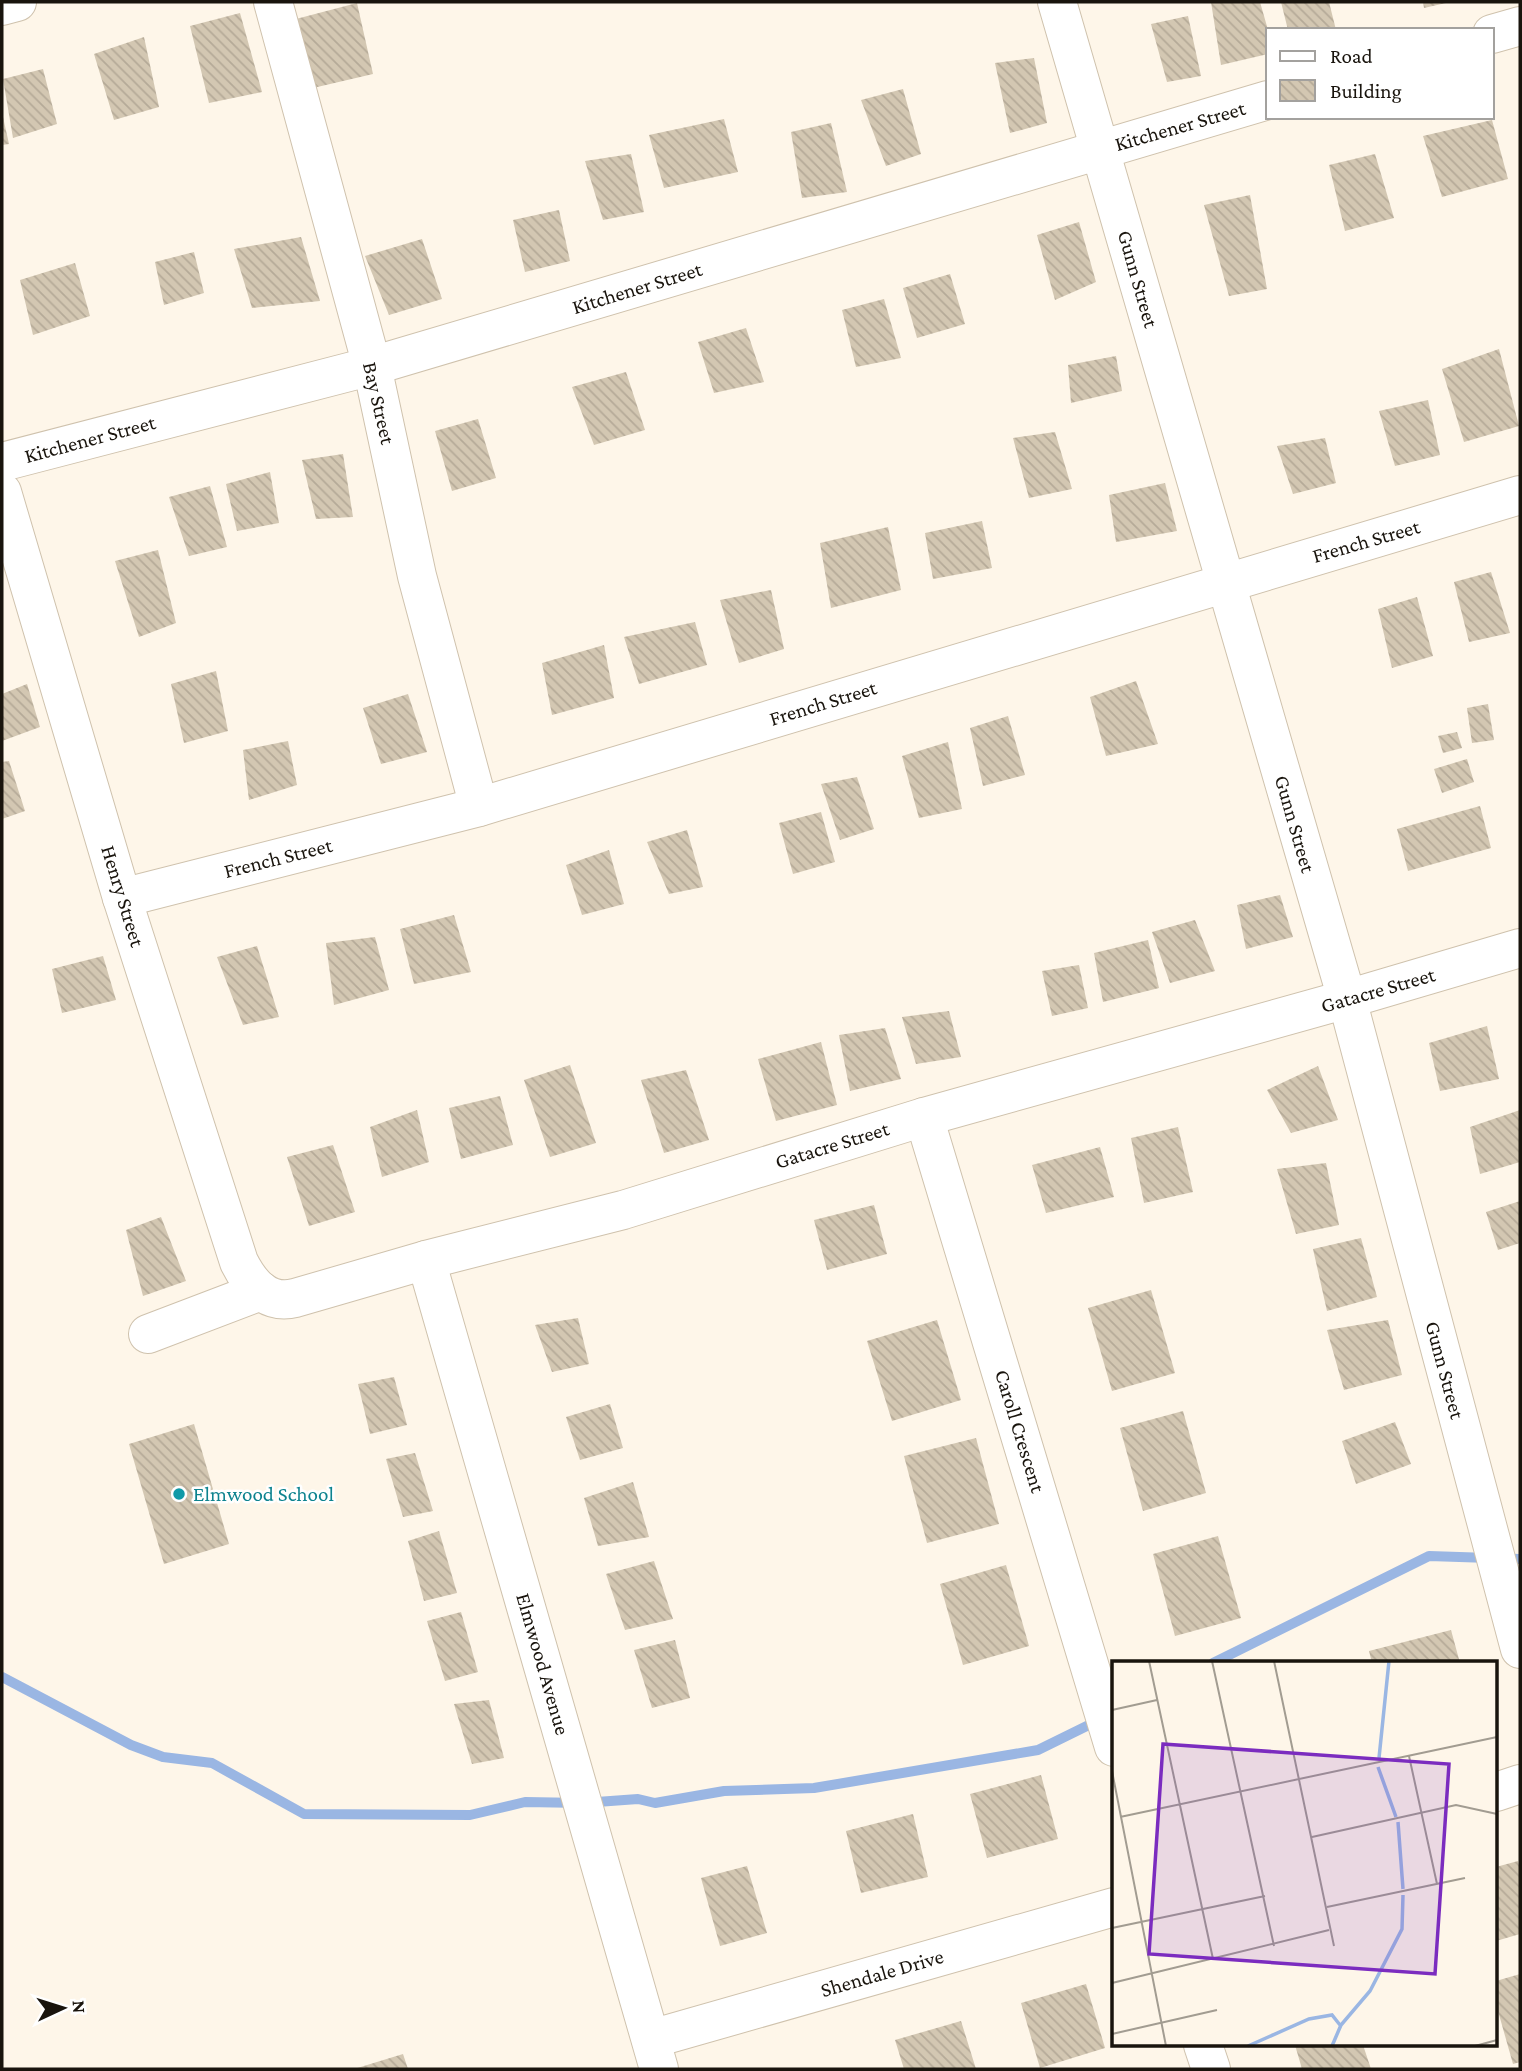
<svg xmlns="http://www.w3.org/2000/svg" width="1522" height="2071" viewBox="0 0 1522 2071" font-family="'Crimson Pro',serif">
<defs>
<pattern id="building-back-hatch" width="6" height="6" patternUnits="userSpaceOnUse" patternTransform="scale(1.75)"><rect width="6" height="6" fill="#d3c7b2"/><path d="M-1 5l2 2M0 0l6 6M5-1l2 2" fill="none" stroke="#b5aa98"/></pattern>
</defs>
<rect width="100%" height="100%" fill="#fef6e9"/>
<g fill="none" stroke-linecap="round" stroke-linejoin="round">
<g stroke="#9ab6e3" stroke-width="10">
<polyline points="1213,1663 1429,1556 1520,1559"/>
<polyline points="2,1677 131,1745 163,1757 212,1763 304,1814 470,1815 525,1802 583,1803 638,1799 655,1803 724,1791 814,1788 1038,1750 1099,1720"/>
</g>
</g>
<g fill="url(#building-back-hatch)">
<polygon points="1211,2 1260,2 1268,30 1268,54 1221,65"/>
<polygon points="1281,2 1329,2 1336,30 1288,30"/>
<polygon points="1423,2 1446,2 1446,3 1424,8"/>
<polygon points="357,3 373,74 313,88 296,19"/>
<polygon points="240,13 262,92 209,103 190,26"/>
<polygon points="1188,16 1201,76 1167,82 1151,24"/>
<polygon points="144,37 159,107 114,120 94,54"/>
<polygon points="1034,58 1047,123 1010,133 995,63"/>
<polygon points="43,69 57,124 13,138 3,79"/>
<polygon points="903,89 921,154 886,166 861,100"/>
<polygon points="3,117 9,144 2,145 2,118"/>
<polygon points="724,119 738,172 664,188 649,135"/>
<polygon points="1492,120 1508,179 1442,197 1423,136"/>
<polygon points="831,123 847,192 802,198 791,132"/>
<polygon points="631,154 644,212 603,220 585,161"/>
<polygon points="1375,154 1394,218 1345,231 1329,165"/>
<polygon points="1250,195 1267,289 1229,296 1204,205"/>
<polygon points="559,210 570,261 525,272 513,220"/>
<polygon points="1079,222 1096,282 1055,300 1037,235"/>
<polygon points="301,237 320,301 252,308 234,249"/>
<polygon points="422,239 442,299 389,315 365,256"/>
<polygon points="194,252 204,293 164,305 155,262"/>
<polygon points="75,263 90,316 33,335 20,280"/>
<polygon points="950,274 965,324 917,338 903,288"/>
<polygon points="884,299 901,358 856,367 842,310"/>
<polygon points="746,328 764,382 714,393 698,342"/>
<polygon points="1499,349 1519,426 1464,442 1442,369"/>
<polygon points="1116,356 1122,391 1071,403 1068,365"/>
<polygon points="626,372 645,430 594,445 572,387"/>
<polygon points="1428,400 1440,455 1395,466 1379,411"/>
<polygon points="478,419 496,478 452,491 435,431"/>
<polygon points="1055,432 1072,489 1029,498 1013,438"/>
<polygon points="1325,438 1336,483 1293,494 1277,446"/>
<polygon points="343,454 353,517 316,519 302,460"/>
<polygon points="270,472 279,523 237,531 226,484"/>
<polygon points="1165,483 1177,531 1116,542 1109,495"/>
<polygon points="210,486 227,547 189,556 169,497"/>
<polygon points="982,521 992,568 933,579 925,533"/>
<polygon points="888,527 901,590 831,608 820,543"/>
<polygon points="158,550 176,623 139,637 115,561"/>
<polygon points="1491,572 1510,633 1469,642 1454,582"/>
<polygon points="771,590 784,649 739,663 720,600"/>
<polygon points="1417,597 1433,656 1392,668 1378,609"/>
<polygon points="695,622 707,665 639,684 624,637"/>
<polygon points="604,645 614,698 552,715 542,663"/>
<polygon points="216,671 228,731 184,743 171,684"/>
<polygon points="1136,681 1158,744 1106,756 1090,697"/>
<polygon points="27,684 40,727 2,741 2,694"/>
<polygon points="408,694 427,752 381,764 363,708"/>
<polygon points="1488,704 1494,740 1472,743 1467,708"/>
<polygon points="1008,716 1025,775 983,786 970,728"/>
<polygon points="1457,732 1462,748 1443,753 1438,736"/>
<polygon points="288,741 297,785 249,800 243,750"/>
<polygon points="948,742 962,809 919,818 902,756"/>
<polygon points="1467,759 1474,782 1442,793 1434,769"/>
<polygon points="9,761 25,811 2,819 2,762"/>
<polygon points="857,777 874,829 840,840 821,784"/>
<polygon points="1480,806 1491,848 1408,871 1397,829"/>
<polygon points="821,812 835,862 793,874 779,823"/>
<polygon points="687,830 703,887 669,894 647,842"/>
<polygon points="609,850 624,904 582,915 566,865"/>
<polygon points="1280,895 1293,937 1246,949 1237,905"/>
<polygon points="454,915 471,972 414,984 400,929"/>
<polygon points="1195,920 1215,971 1170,983 1152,932"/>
<polygon points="375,937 389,990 334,1005 326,943"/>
<polygon points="1148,940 1159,988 1103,1002 1094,953"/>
<polygon points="257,946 279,1017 243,1025 217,957"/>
<polygon points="103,956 116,1000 62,1013 52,969"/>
<polygon points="1079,965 1088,1008 1052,1016 1042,971"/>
<polygon points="949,1011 961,1057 916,1064 902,1017"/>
<polygon points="1487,1026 1499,1079 1440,1091 1429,1043"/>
<polygon points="885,1028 901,1079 850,1091 839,1035"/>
<polygon points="821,1042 837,1105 776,1121 758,1059"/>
<polygon points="570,1065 596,1143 550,1157 524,1080"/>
<polygon points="1318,1066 1338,1120 1291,1133 1267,1090"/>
<polygon points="686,1070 709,1140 664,1153 641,1080"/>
<polygon points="500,1096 513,1145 461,1159 449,1108"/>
<polygon points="417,1110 429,1162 382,1177 370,1127"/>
<polygon points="1520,1110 1520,1162 1480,1174 1470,1127"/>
<polygon points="1178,1127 1193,1192 1144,1203 1131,1138"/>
<polygon points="333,1145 355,1212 309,1226 287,1157"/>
<polygon points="1100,1147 1114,1197 1046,1213 1032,1165"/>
<polygon points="1326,1163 1339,1225 1296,1234 1277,1169"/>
<polygon points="1520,1201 1520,1243 1498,1250 1486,1212"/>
<polygon points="874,1205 887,1254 827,1270 814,1220"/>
<polygon points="161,1217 186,1281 143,1296 126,1230"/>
<polygon points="1361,1238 1377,1297 1327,1311 1313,1249"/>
<polygon points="1151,1290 1175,1373 1112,1391 1088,1308"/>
<polygon points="578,1318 589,1364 552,1372 535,1325"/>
<polygon points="937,1320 961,1400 892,1421 867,1341"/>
<polygon points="1388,1320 1402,1375 1344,1390 1327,1330"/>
<polygon points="394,1377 407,1425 370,1434 358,1384"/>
<polygon points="610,1404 623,1448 580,1460 566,1417"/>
<polygon points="1183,1411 1206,1493 1143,1511 1120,1428"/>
<polygon points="1395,1422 1411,1464 1356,1484 1342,1441"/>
<polygon points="194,1424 229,1544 164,1564 129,1444"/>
<polygon points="976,1438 999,1524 927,1543 904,1456"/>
<polygon points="415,1453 433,1511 403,1517 386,1459"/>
<polygon points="633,1482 649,1537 598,1546 584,1498"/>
<polygon points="439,1531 457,1593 424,1601 408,1541"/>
<polygon points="1218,1536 1241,1618 1175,1636 1153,1554"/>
<polygon points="654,1561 673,1619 625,1630 606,1574"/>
<polygon points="1006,1565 1029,1646 963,1665 940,1584"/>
<polygon points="461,1612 478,1672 445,1681 427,1621"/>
<polygon points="1451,1630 1460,1663 1372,1663 1369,1651"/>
<polygon points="675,1640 690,1698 652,1708 634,1650"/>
<polygon points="489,1700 504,1758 472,1764 454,1704"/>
<polygon points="1041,1775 1058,1839 987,1858 970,1794"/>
<polygon points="913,1814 928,1877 861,1893 846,1831"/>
<polygon points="1518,1861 1520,1870 1520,1934 1496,1941 1496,1867"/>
<polygon points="747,1866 767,1933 720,1946 701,1878"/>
<polygon points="1520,1974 1520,2062 1513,2064 1496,2004 1496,1981"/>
<polygon points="1086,1984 1105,2048 1040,2068 1021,2003"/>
<polygon points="961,2021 976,2069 904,2069 895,2040"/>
<polygon points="1295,2045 1363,2045 1371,2069 1302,2069"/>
<polygon points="403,2054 408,2069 354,2069"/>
</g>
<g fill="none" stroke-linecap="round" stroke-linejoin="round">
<defs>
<g id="minor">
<polyline points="273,2 372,366 417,576 479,807"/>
<polyline points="1057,2 1347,999 1520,1649"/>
<polyline points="2,6 17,2"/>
<polyline points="1492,34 1520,26"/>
<polyline points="2,462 372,366 1268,100"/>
<path d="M2,492L122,898L239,1262C250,1284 267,1305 295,1298L426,1260L623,1210L924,1117L1347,999L1520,948"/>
<polyline points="122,898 479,807 1520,495"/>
<polyline points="924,1117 1114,1747"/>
<polyline points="426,1260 659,2069"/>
<polyline points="148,1334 261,1291"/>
<polyline points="1496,1792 1520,1784"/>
<polyline points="651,2039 1114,1907"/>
<polyline points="1203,2045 1211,2069"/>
</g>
</defs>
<use href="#minor" stroke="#cfc2ad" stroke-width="40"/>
<use href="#minor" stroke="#fff" stroke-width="38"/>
</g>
<circle fill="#0f9aa8" stroke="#fff" stroke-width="2.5" cx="179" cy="1494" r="7"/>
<g text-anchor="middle" stroke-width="5" stroke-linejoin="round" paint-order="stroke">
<g font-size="21" fill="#19140d" stroke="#fff">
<text transform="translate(1180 126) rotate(-16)" y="7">Kitchener Street</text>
<text transform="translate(1138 279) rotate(74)" y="7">Gunn Street</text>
<text transform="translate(637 288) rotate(-17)" y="7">Kitchener Street</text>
<text transform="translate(379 403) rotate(77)" y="7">Bay Street</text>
<text transform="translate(90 439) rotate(-15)" y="7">Kitchener Street</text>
<text transform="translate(1366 541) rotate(-16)" y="7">French Street</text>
<text transform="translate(823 703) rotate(-17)" y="7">French Street</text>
<text transform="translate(1295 824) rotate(74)" y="7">Gunn Street</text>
<text transform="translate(278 858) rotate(-14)" y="7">French Street</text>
<text transform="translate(123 896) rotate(73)" y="7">Henry Street</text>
<text transform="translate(1378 990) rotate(-16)" y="7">Gatacre Street</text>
<text transform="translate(832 1145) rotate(-17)" y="7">Gatacre Street</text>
<text transform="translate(1445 1370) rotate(75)" y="7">Gunn Street</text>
<text transform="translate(1020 1431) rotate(73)" y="7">Caroll Crescent</text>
<text transform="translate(543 1664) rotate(74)" y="7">Elmwood Avenue</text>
<text transform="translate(882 1973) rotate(-16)" y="7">Shendale Drive</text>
</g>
<g font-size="21" fill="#0d838f" stroke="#fff" text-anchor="start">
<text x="193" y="1501">Elmwood School</text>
</g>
</g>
<g transform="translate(1112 1661)">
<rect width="385" height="385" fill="#fef6e9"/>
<path fill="none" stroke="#9ab6e3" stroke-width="3.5" d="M267,97L277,0M266,106L284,156M286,161L291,228M136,385L197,358L220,354L228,364M220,385L229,364L258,330L290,268L291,234"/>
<path fill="none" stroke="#a29c91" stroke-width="2" d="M37,0L101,298M100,0L162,285M162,0L222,285M0,49L45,39M297,95L325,223M0,110L54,385M8,156L385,76M200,176L344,144L385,153M215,246L353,217M0,267L153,235M0,322L217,269M0,373L105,349M363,385L385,379"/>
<path fill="#7b2cbf" fill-opacity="0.15" stroke="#7b2cbf" stroke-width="3.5" d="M51,83L337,103L323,313L37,293Z"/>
<rect width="385" height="385" fill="none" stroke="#19140d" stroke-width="3.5"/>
</g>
<rect width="1522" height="2071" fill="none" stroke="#19140d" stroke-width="7"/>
<rect x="1266" y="28" width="228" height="91" fill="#ffffff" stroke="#a3a19e" stroke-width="2"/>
<rect x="1280" y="51" width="35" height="10" fill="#ffffff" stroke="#a3a19e" stroke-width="2"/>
<text x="1330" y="63" font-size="21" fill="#19140d">Road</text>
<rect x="1280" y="80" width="35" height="21" fill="url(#building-back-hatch)" stroke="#a3a19e" stroke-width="2"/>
<text x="1330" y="98" font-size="21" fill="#19140d">Building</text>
<g transform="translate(63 2008) rotate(86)" stroke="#ffffff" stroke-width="5" paint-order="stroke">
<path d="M0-5L12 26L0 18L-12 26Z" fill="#19140d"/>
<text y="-10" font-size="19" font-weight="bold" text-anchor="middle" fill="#19140d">N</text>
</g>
</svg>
